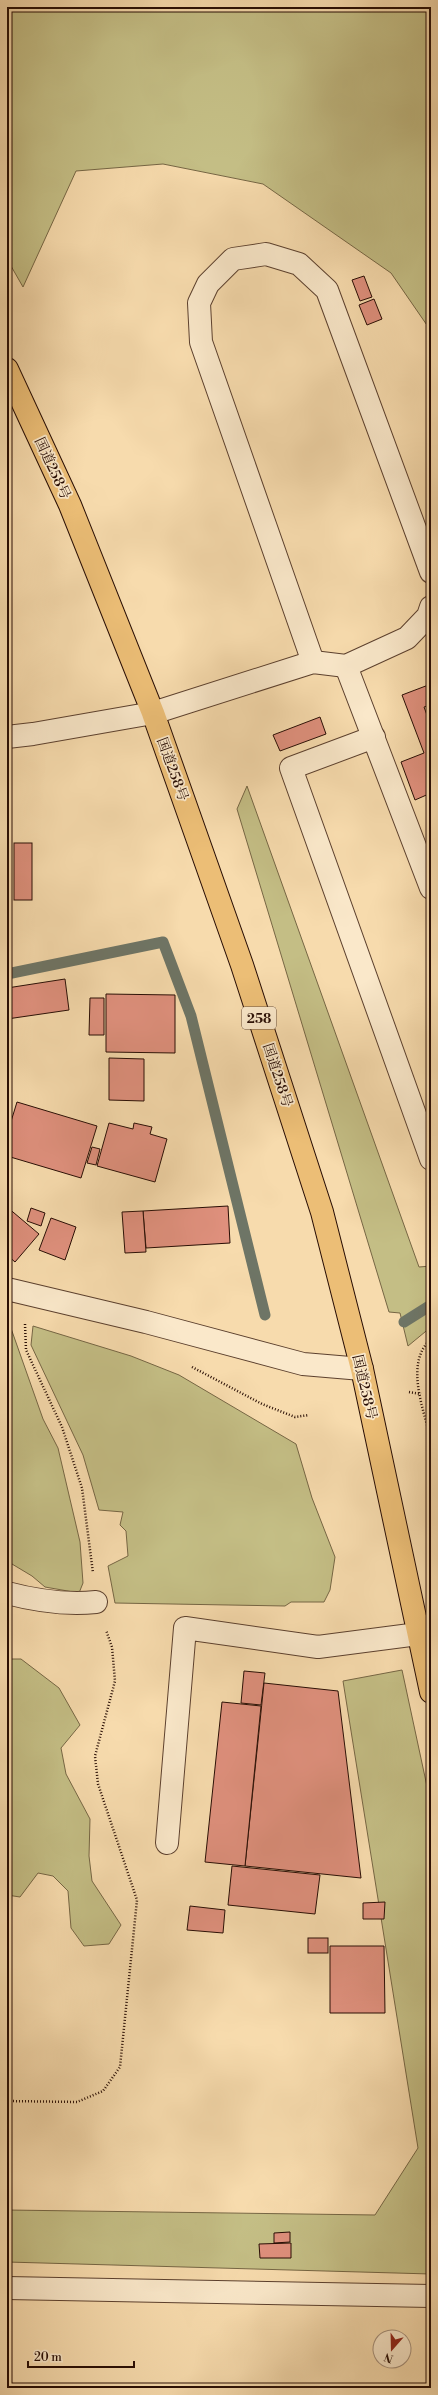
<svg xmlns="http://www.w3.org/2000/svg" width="438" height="2395" viewBox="0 0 438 2395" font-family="'Libre Bodoni','Noto Serif JP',serif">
<rect width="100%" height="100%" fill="#f7dbad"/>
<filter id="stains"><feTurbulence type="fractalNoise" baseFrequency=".005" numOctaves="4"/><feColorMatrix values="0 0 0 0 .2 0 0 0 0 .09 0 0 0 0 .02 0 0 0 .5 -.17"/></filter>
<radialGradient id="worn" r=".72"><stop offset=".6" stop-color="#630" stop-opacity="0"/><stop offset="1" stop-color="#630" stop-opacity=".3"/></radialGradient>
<g fill="#c4be85" stroke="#766644">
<polygon points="7,7 431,7 431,331 391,273 263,184 163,164 76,171 23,287 7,259"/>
<polygon points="247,786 419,1267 431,1266 431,1327 408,1346 400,1313 389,1312 237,809"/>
<polygon points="7,1317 43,1419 58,1448 80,1542 83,1583 79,1593 45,1587 32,1576 7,1561"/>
<polygon points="33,1326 131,1356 179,1375 296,1444 312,1498 335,1557 330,1590 324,1602 291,1602 285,1606 115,1603 108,1566 128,1556 126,1531 120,1525 123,1512 99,1510 83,1455 31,1345"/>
<polygon points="8,1659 21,1659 59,1688 80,1725 61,1748 66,1774 90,1819 89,1856 92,1881 121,1925 109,1944 84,1946 71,1928 68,1891 53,1876 38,1873 20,1897 7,1895"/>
<polygon points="402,1670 431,1805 431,2274 7,2262 7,2210 375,2215 418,2148 343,1681"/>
</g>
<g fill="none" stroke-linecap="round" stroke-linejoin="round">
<g stroke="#6e7566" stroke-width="11">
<polyline points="7,974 163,942 191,1016 265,1315"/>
<polyline points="404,1322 431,1305"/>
</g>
</g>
<g fill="#df907d" stroke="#280d04">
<polygon points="364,276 372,297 360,301 352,280"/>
<polygon points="374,299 382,319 367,325 359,305"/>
<polygon points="431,684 431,705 424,707 431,726 431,793 415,800 401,762 424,753 402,695"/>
<polygon points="320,717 326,734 280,751 273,735"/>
<rect x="14" y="843" width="18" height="57"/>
<polygon points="65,979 69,1010 7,1019 7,988"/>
<polygon points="106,994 175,995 175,1053 106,1052"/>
<polygon points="90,998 104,998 104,1035 89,1035"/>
<polygon points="109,1058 144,1059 144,1101 109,1100"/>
<polygon points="17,1102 97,1126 81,1178 7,1156 7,1127 9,1128"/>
<polygon points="109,1123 133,1129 134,1123 152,1127 150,1134 167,1139 155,1182 97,1166"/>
<polygon points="92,1147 100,1149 96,1165 87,1163"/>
<polygon points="228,1206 230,1243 146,1248 143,1211"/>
<polygon points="7,1207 39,1234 15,1262 7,1255"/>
<polygon points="31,1208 45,1213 41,1226 27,1221"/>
<polygon points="143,1211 146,1252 125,1253 122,1212"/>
<polygon points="51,1218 76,1227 65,1260 39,1250"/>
<polygon points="244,1671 265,1673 261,1705 241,1703"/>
<polygon points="264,1683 338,1691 361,1878 245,1866"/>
<polygon points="222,1702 261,1706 245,1866 205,1862"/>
<polygon points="232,1866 320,1875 315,1914 228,1905"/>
<polygon points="385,1902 384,1919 363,1919 363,1903"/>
<polygon points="190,1906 225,1910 223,1933 187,1930"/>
<rect x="308" y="1938" width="20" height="15"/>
<polygon points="330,1946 384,1946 385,2013 330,2013"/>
<polygon points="290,2232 290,2242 274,2243 274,2233"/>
<polygon points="291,2243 291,2258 260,2258 259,2244"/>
</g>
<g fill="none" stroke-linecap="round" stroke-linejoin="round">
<defs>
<g id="minor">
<polyline points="313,662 201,342 199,303 208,284 233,259 266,254 299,264 327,290 431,572"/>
<polyline points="346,666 431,888"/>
<polyline points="7,737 33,734 153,713 313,662 346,666 407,638 428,616 431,607"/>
<polyline points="374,737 291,768 431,1159"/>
<polyline points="7,1289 146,1322 303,1364 362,1369"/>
<path d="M7,1593C37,1601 65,1605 96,1602"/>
<polyline points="167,1843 185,1628 318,1647 418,1634"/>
<polyline points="7,2288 431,2296"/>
</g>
<polyline id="highway" points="7,369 70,505 153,713 242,965 322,1212 362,1369 431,1692"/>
</defs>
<use href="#minor" stroke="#5c402e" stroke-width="24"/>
<use href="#highway" stroke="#280d04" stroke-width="24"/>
<g stroke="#280d04" stroke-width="2.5" stroke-dasharray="1 2" stroke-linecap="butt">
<polyline points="25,1324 26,1350 62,1427 82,1488 93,1573"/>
<path d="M431,1339C404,1363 424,1410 431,1440"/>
<polyline points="192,1367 262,1404 295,1417 309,1415"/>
<polyline points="409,1392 421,1394"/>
<polyline points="7,2101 77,2102 103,2091 120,2067 137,1900 98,1784 95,1756 115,1681 112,1647 106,1630"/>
</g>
<use href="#minor" stroke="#fae8ca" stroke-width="22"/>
<use href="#highway" stroke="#ecbe76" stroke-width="22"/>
</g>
<g text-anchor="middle" stroke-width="3.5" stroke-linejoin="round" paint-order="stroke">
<rect fill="#fae8ca" stroke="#674f3f" stroke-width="1" x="242" y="1007" width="34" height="22" rx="3"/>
<g font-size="13" font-weight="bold" fill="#280d04">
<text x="259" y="1023">258</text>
</g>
<g font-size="14" fill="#280d04" stroke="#fae8ca">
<text transform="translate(53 468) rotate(65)" y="5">国道258号</text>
<text transform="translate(173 769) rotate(70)" y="5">国道258号</text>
<text transform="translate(278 1075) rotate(72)" y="5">国道258号</text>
<text transform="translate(365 1387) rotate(77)" y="5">国道258号</text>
</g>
</g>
<rect width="438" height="2395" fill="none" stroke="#f7dbad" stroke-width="24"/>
<rect x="8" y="8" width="422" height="2379" fill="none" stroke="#280d04" stroke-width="2"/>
<rect x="12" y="12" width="414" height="2371" fill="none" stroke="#280d04"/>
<g transform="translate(392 2349) rotate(200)"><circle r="19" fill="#fae8ca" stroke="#a6907b"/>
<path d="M0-3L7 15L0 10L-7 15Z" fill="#8f2418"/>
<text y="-6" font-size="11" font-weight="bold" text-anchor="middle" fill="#280d04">N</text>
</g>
<path d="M28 2361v6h106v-6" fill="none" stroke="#280d04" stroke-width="2"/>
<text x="34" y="2361" font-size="12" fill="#280d04" stroke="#fae8ca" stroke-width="3" paint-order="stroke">20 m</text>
<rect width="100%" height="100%" filter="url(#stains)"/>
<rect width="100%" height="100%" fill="url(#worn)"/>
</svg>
